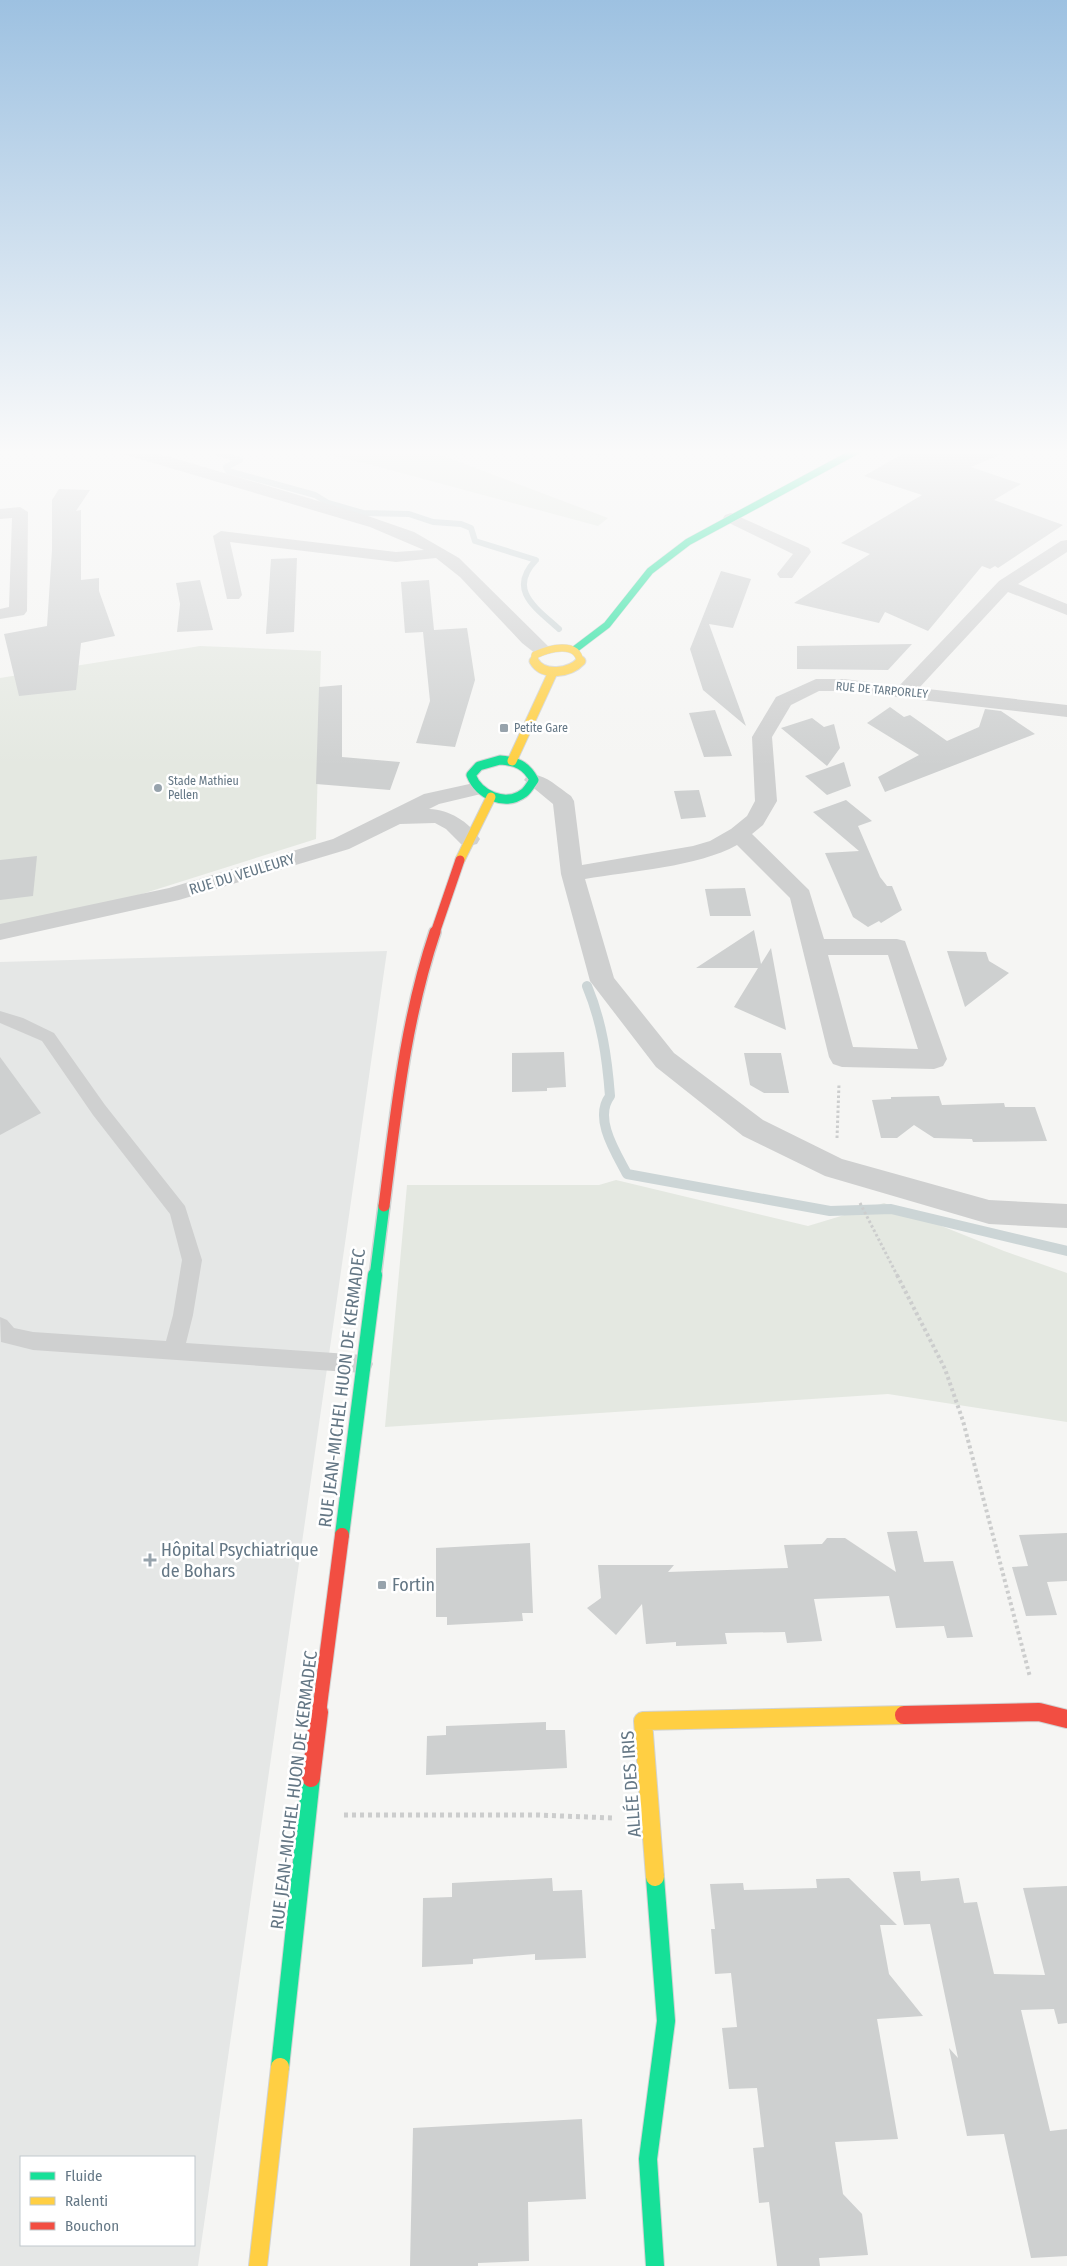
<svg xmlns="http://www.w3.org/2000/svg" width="1067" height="2266" viewBox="0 0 1067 2266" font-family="'Fira Sans Condensed',sans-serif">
<rect width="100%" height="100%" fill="#f5f5f3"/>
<path fill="#e5e7e6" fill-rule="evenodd" d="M387,951L198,2266H0V962ZM21,2157H194V2245H21Z"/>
<g fill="#e4e8e1">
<polygon points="303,449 425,449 608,518 598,526 368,464"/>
<polygon points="200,646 321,651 316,839 126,899 0,925 0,678"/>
<polygon points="616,1180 808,1226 884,1203 1004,1251 1067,1273 1067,1422 888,1394 385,1427 407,1185 599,1185"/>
</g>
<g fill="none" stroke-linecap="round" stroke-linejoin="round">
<path stroke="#ccd5d6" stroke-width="6" d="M215,449L216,452L240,460L226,467L228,471L315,495L328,503L363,513L409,514L433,522L461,524L471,528L475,541L536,560C507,590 536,608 559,629"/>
<path stroke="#ccd5d6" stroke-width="10" d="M587,986C602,1022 607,1057 610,1096C593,1118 616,1153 627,1174L830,1211L891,1209L1067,1251"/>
</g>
<g fill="#ced0d0">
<polygon points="911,449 1014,449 971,467 1021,484 994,500 1063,525 998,568 995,566 990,569 982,566 928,631 885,612 879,623 794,603 870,554 841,543 922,495 864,476"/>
<polygon points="59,489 90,490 76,511 81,510 81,580 99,578 99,591 115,636 81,643 76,690 19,696 4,634 47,626 52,550 52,500"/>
<polygon points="297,558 294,632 266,634 271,559"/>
<polygon points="721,571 751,579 733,628 709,624 746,726 703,690 690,649"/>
<polygon points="200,580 213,630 177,632 180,604 176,583"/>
<polygon points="429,580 434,630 467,628 475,680 455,747 416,743 430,701 423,632 405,633 401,582"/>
<polygon points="912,644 888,670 797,669 797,646"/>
<polygon points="342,685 342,757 400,762 390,790 316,784 319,687"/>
<polygon points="890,707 904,717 910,715 947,741 979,727 985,709 1001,711 1035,734 885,792 878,777 919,755 867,723"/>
<polygon points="715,710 732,756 704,757 689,713"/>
<polygon points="812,718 824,727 834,724 840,748 827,766 781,728"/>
<polygon points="844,762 851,786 827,795 805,776"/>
<polygon points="699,790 706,817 681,819 674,791"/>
<polygon points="846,800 872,821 858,826 880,877 887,886 892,886 902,910 881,923 879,921 868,927 853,917 825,853 859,851 813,812"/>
<polygon points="37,856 33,896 0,900 0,860"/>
<polygon points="745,888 751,916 710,916 705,889"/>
<polygon points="754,930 761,964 771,948 786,1030 734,1007 758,968 696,968"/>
<polygon points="947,951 986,952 989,961 1009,973 965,1007"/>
<polygon points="564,1052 566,1087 547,1088 547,1091 512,1092 512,1053"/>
<polygon points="744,1053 781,1053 789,1093 764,1093 750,1085"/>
<polygon points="0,1057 41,1113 0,1135"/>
<polygon points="939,1096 942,1105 1004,1103 1005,1107 1035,1107 1047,1141 973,1142 972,1139 934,1138 914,1125 897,1138 881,1138 872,1100 891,1099 891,1097"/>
<polygon points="917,1531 924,1562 953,1561 973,1637 947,1638 944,1626 896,1628 889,1596 814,1599 822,1641 787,1643 785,1632 725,1633 727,1644 676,1646 676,1642 646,1644 642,1604 616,1635 587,1608 601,1598 598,1565 674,1565 668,1572 788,1568 784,1545 822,1544 827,1538 845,1538 896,1572 887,1532"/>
<polygon points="1067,1533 1067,1581 1047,1582 1057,1615 1026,1616 1012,1567 1028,1566 1019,1535"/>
<polygon points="530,1543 533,1613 522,1613 523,1621 447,1625 447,1617 436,1617 436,1548"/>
<polygon points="546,1722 546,1730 565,1730 567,1768 426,1775 427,1736 446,1735 446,1726"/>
<polygon points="920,1871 921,1881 959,1878 964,1903 977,1902 994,1974 1045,1975 1023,1888 1067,1886 1067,2023 1058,2024 1054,2009 1021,2010 1050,2131 1067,2129 1067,2256 1031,2258 1004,2134 967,2136 949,2048 958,2058 930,1924 904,1925 893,1872"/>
<polygon points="552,1878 553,1891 582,1890 586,1958 535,1960 535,1954 473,1959 473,1964 422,1967 423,1898 452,1897 452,1883"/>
<polygon points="849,1878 897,1925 880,1925 889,1974 923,2016 877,2019 898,2139 835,2142 843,2194 862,2214 868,2255 819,2258 820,2266 777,2266 769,2202 759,2203 753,2148 764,2147 757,2088 729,2089 722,2028 737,2027 731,1973 715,1974 711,1929 715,1929 710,1884 743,1883 744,1890 817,1888 816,1879"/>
<polygon points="582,2119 586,2199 528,2202 529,2261 478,2263 478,2266 410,2266 413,2128"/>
</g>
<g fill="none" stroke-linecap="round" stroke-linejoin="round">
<defs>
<polyline id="fast-far4" points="574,650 607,625 650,571 688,542 860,449"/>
<path id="fast-far3" d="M500,760C516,761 526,765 534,780C531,784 528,790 524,793C505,807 479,795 471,775L479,766Z"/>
<polyline id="fast-far2" points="375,1277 384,1206"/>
<polyline id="fast-far1" points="342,1535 375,1275"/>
<g id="fast">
<polyline points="655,1877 666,2021 648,2159 655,2266"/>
<polyline points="280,2067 311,1778"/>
</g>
<path id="slow-far2" d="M534,662L535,655C548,649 578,640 580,662"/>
<g id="slow-far1">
<path d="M534,661C543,677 570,673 581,661"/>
<polyline points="512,761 553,672"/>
<polyline points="460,860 491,797"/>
</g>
<g id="slow">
<polyline points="655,1877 643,1721 904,1715"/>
<polyline points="258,2266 280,2067"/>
</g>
<polyline id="jam-far3" points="435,933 460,860"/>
<path id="jam-far2" d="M384,1206C396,1113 405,1021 435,932"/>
<g id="jam-far1">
<polyline points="319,1713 342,1535"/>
<polyline points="1000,1713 1042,1713"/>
</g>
<g id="jam">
<polyline points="904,1715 1039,1712 1067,1719"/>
<polyline points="311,1778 319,1712"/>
</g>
</defs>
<use href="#fast-far4" stroke="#d1d3d3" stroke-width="8"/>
<use href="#fast-far3" stroke="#d1d3d3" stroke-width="11"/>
<use href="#fast-far2" stroke="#d1d3d3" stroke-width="14"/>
<use href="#fast-far1" stroke="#d1d3d3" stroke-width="16"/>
<use href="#fast" stroke="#d1d3d3" stroke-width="20"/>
<use href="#slow-far2" stroke="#d1d3d3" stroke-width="8"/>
<use href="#slow-far1" stroke="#d1d3d3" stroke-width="11"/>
<use href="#slow" stroke="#d1d3d3" stroke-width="20"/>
<use href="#jam-far3" stroke="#d1d3d3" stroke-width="11"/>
<use href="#jam-far2" stroke="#d1d3d3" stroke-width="14"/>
<use href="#jam-far1" stroke="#d1d3d3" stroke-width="16"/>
<use href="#jam" stroke="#d1d3d3" stroke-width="20"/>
<g stroke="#cccdcd" stroke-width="3" stroke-dasharray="2.5 2.5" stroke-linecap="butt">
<polyline points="837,1138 839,1084"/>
<polyline points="860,1203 898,1277"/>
</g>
<polyline stroke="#cccdcd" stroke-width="4" stroke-dasharray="3 3" stroke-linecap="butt" points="897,1275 945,1369 963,1421 1030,1677"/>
<polyline stroke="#cccdcd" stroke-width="5" stroke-dasharray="4 4" stroke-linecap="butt" points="344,1815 537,1815 613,1818"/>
<polygon fill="#cfd0d0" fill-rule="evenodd" points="0,1011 23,1018 54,1033 105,1105 185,1206 202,1260 193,1315 186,1343 363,1355 370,1357 373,1364 370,1371 363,1373 33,1350 1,1342 0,1317 7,1320 14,1328 33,1332 166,1341 173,1315 182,1260 170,1214 93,1115 42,1041 0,1023"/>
<g fill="#cfd0d0" fill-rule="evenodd">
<polygon points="114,449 138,449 174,458 365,515 414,532 459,558 552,650 550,654 536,654 522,643 460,577 436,558 396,562 230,542 242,595 239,599 227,599 213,536 221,531 396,552 424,550 370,527 116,452"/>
<path d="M575,449H615C609,457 587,455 577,452Z"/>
<polygon points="20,507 28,512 27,611 24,615 0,619 0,609 9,607 12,518 0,519 0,509"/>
<polygon points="731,513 809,548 811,552 792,578 780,578 777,574 793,554 725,521 723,518 725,515"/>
<path d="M1067,540V552L1018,584L1067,604V615L1008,592L919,688L1067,705V717L844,691H819L791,705L772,737L777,801L763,825L752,834L809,890L824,939H897L905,941L947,1059L943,1066L934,1069L842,1067L833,1064L829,1057L790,898L737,845C698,867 630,871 585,879L614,978L674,1053L763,1120L842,1159L989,1200L1067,1204V1228L989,1224L825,1176L743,1136L656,1067L590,981L561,874L553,804L524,780L527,776C543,771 557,787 571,796L574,801L582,865L693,846L710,841L731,829L747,816L755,801L752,737L776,697L816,679H844L899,686L999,581L1061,541ZM828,955H888L918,1049L853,1047Z"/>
<path d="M474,783L481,784L485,789L481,794L439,804L429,809C450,810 468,821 480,839L477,844L469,846L461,844L446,829L435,823L400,824L349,849L179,900L0,940V924L169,888L333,839L424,794Z"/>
</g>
<use href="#fast-far4" stroke="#16e098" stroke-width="7"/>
<use href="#fast-far3" stroke="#16e098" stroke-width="9"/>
<use href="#fast-far2" stroke="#16e098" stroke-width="11"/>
<use href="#fast-far1" stroke="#16e098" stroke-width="14"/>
<use href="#fast" stroke="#16e098" stroke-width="18"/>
<use href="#slow-far2" stroke="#ffcf43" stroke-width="7"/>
<use href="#slow-far1" stroke="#ffcf43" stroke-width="9"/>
<use href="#slow" stroke="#ffcf43" stroke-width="18"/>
<use href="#jam-far3" stroke="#f24e42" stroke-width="9"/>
<use href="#jam-far2" stroke="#f24e42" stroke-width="11"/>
<use href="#jam-far1" stroke="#f24e42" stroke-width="14"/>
<use href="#jam" stroke="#f24e42" stroke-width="18"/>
</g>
<linearGradient id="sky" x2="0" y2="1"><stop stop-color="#9dc1e1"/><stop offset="0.59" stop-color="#fafafa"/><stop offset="1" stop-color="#fafafa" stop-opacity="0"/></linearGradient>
<rect width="1067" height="766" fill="url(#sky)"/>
<g fill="#97a3ac" stroke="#fff" stroke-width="2">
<rect x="499" y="723" width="10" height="10" rx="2.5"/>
<circle cx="158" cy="788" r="5"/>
<path d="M147.5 1552.5h5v5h5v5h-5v5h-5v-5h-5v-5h5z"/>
<rect x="377" y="1580" width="10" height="10" rx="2.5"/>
</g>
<g text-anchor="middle" stroke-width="5" stroke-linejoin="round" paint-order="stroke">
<g font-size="12" fill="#647785" stroke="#fff">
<text transform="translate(882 690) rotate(5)" y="4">RUE DE TARPORLEY</text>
</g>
<g font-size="12" fill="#647785" stroke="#fff" text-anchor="start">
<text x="514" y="732">Petite Gare</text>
<text x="168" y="785">Stade Mathieu<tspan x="168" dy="14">Pellen</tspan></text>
</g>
<g font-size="15" fill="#647785" stroke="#fff">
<text transform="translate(242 874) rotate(-17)" y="5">RUE DU VEULEURY</text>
</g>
<g font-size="18" fill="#647785" stroke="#fff">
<text transform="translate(342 1388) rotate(-83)" y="6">RUE JEAN-MICHEL HUON DE KERMADEC</text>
<text transform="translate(631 1784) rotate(-94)" y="6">ALLÉE DES IRIS</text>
<text transform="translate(294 1790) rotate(-83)" y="6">RUE JEAN-MICHEL HUON DE KERMADEC</text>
</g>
<g font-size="18" fill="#647785" stroke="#fff" text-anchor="start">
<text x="161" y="1556">Hôpital Psychiatrique<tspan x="161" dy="21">de Bohars</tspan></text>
<text x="392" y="1591">Fortin</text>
</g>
</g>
<rect x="20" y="2156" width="175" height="90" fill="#ffffff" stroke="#c1c9ce"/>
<rect x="30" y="2172" width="25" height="8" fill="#16e098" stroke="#c1c9ce"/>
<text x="65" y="2181" font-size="15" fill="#647785">Fluide</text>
<rect x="30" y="2197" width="25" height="8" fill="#ffcf43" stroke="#c1c9ce"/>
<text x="65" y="2206" font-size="15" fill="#647785">Ralenti</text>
<rect x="30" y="2222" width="25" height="8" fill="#f24e42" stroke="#c1c9ce"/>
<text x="65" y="2231" font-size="15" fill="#647785">Bouchon</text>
</svg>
